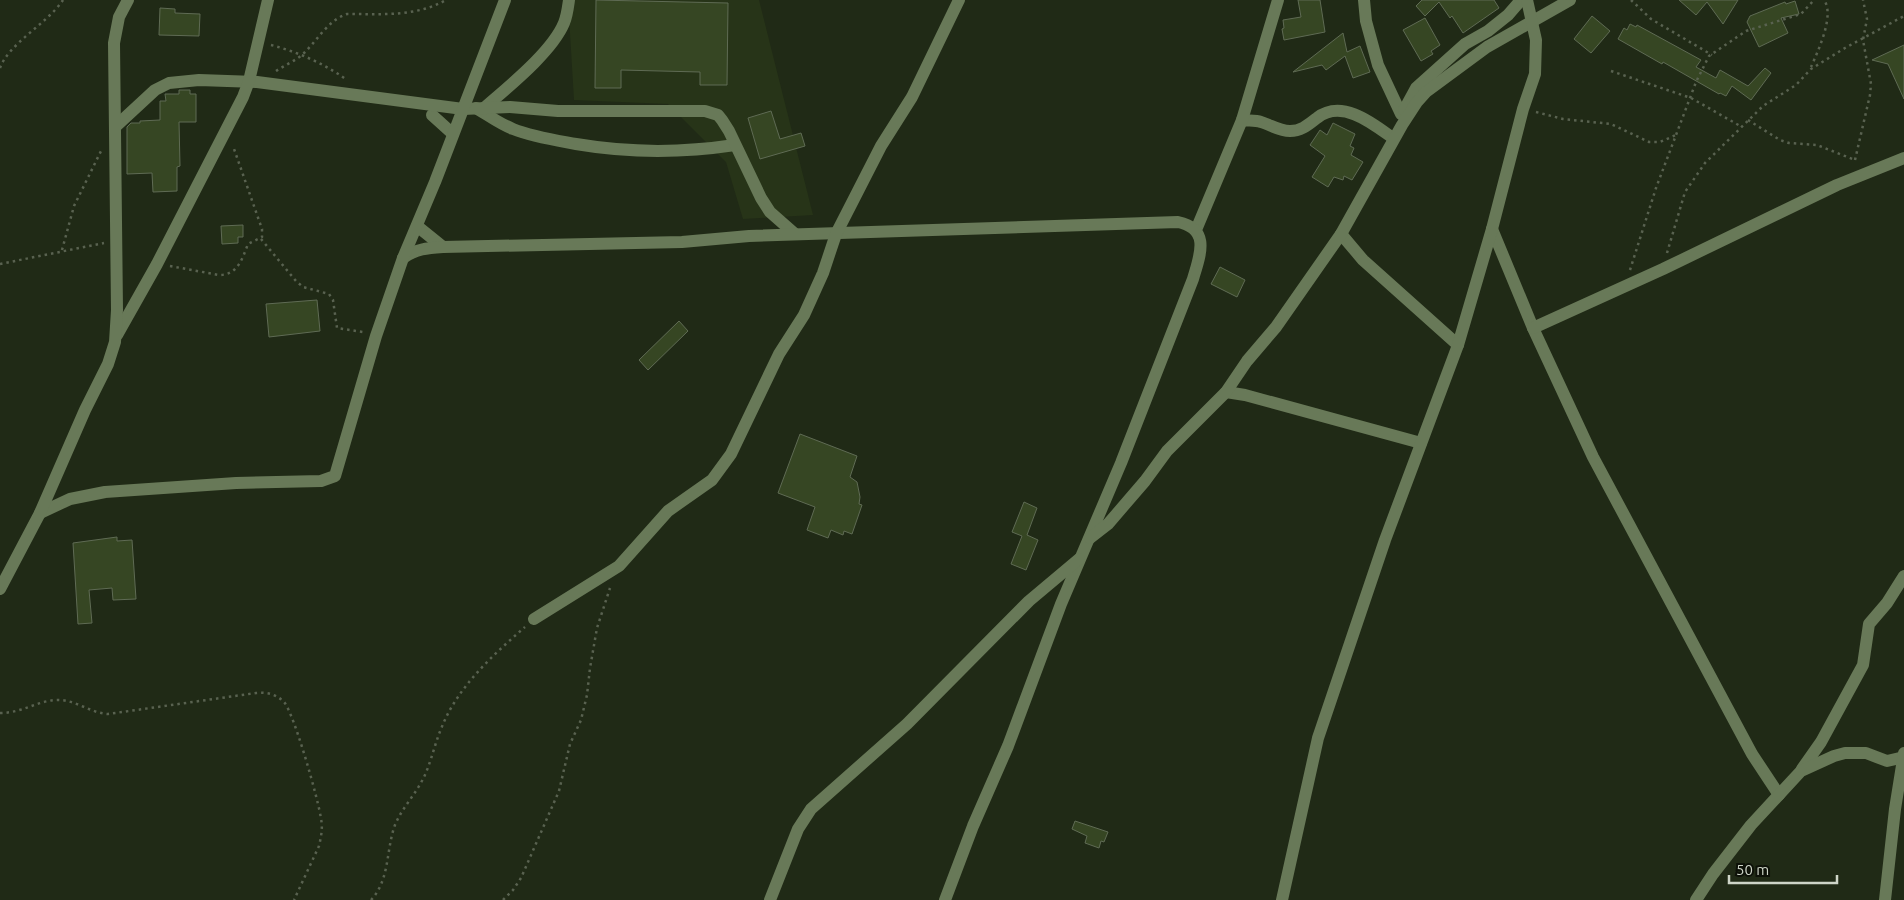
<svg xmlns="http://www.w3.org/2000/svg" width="1904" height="900" viewBox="0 0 1904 900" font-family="Ubuntu,sans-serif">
<rect width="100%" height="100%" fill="#202a16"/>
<polygon fill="#273418" points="568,0 759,0 813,215 743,219 726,162 668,104 574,100"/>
<g fill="#364623" stroke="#5f6b54">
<polygon points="596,0 728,3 727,85 700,85 700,72 621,70 621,88 595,88"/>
<polygon points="1298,0 1320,0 1325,32 1284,40 1282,29 1284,28 1283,20 1301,17"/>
<polygon points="1422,0 1494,0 1499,8 1463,33 1452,16 1450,18 1439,2 1425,16 1416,6"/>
<polygon points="1679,0 1738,0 1723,24 1707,2 1696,15"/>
<polygon points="1795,1 1799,14 1781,18 1788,33 1759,47 1747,22 1750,16 1785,2 1786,4"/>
<polygon points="160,8 175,9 175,13 200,14 199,36 159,35"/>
<polygon points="1592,16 1610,31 1591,53 1574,39"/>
<polygon points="1425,18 1440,45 1431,51 1433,54 1421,61 1403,30"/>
<polygon points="1630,24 1636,27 1637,25 1701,60 1696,67 1716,78 1720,70 1748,86 1765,68 1771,73 1751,100 1732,86 1726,96 1720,93 1719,94 1663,62 1662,64 1618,39 1624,28 1627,30"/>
<polygon points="1343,33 1347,52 1360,46 1370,72 1353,78 1345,56 1326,70 1322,65 1293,72"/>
<polygon points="1904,45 1904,99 1888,64 1872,60"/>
<polygon points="179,90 190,90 190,94 196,94 196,122 179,122 180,166 177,167 177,191 153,192 152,173 127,174 127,127 131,123 140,123 140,121 160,120 160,101 166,101 165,94 179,94"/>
<polygon points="771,111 780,139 801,133 805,146 760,159 748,118"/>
<polygon points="1333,123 1355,134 1350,146 1354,148 1351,155 1363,162 1352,180 1344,176 1343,180 1334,177 1328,187 1312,177 1325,156 1310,145 1320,130 1327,135"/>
<polygon points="243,225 243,237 238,237 238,243 222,244 221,226"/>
<polygon points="1220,267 1245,280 1237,297 1211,284"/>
<polygon points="317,300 320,331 269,337 266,304"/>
<polygon points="679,321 688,331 648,370 639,360"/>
<polygon points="800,434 857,456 850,477 857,482 860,497 859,504 862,505 852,534 844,531 843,535 831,530 828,538 807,530 815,507 778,493"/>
<polygon points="1024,502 1037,508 1027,535 1038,540 1026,570 1011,564 1022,536 1012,532"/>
<polygon points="117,537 117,541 132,540 136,599 113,600 112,588 89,590 92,623 78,624 73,543"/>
<polygon points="1075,821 1108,832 1104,842 1101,841 1099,848 1085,843 1087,836 1072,829"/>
</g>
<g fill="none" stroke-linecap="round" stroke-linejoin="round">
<g stroke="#596250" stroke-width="2.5" stroke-dasharray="2.5 4" stroke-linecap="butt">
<polyline points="1631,0 1651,19 1712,55"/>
<path d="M271,45C298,52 325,64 347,80"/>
<path d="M1811,67C1818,51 1835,15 1824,0"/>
<path d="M0,68C9,43 47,24 63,0"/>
<path d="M276,71C285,65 295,61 303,54C317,41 328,20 347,14C381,14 416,17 446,0"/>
<polyline points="1611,71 1691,98 1742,127"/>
<polyline points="1536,112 1563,119 1611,124 1649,142 1660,142 1676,135"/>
<polyline points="1748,120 1780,140 1789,143 1817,145 1855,160"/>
<polyline points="1855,160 1870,95 1871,84 1863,40 1867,19 1863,0"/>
<polyline points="261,239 296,281 303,287 329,294 333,300 337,328 363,332"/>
<polyline points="62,250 74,206 101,151"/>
<polyline points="1667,253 1685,192 1705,163 1763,106 1796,85 1811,69 1845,48 1904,16"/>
<polyline points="0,264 104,243"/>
<path d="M170,266L219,275C238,275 242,259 248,244L262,237V229L233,146"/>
<polyline points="1630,270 1656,188 1696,82 1709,56 1746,31 1801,14 1814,0"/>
<path d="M0,713C22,713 37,701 56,700C75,699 90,713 108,714L256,693C267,692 276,694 284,702C294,713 319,802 321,819C323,828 321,837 319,846L294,900"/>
<path d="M371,900C390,880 386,849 395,825C402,808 415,795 423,779C431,763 434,746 441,729C457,687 493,655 525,627"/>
<polyline points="503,900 513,890 521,878 559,791 570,744 581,720 587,695 590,668 597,628 610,588"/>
</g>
<g stroke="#687958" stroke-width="12">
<polyline points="1364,0 1366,21 1378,65 1401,114"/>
<path d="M476,108C488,115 500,124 513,129C533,137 554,140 576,144C629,153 682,153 735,145"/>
<path d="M484,108C508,87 552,52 564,23C567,16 568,7 569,0"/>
<polyline points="1404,110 1416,88 1465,44 1488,31 1508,15 1521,0"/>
<polyline points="432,115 453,134"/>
<path d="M1242,120C1248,121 1255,120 1261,122C1271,125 1279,131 1290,131C1302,131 1309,124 1317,118C1341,99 1371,122 1390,136"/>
<polyline points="115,127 155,90 169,83 199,80 257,82 463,109 510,107 558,111 705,111 718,115 722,120 729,131 761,198 770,212 795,234"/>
<polyline points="417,226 443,247"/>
<polyline points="1492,229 1533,328 1593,457 1752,754 1779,795"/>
<polyline points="1196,230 1242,120 1278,0"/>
<polyline points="1341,234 1363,260 1458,345"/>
<path d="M403,258C416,249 427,248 443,247L682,242L749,236L1178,222C1211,229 1200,255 1193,279L1121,463L1061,604L1008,746L973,826L945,900"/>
<polyline points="1533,328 1663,269 1837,185 1904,158"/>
<polyline points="117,335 157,264 243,97 249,81 268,0"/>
<polyline points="1226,392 1245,395 1421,443"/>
<polyline points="40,513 70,499 105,492 236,483 321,481 335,476 376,336 403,258 435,182 505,0"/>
<polyline points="1090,538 1108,524 1145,481 1167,451 1226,392 1247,361 1276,327 1341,234 1402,125 1417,102 1426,92 1487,47 1570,0"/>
<polyline points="0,589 40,513 85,410 108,364 115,342 117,310 114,43 119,17 128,0"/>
<polyline points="534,619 619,566 668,511 712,480 731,454 779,354 804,315 823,273 836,234 881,146 912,97 959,0"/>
<polyline points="1802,769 1821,742 1863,665 1869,624 1887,603 1904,576"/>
<polyline points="770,900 798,829 811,809 907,724 1029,601 1079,559"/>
<polyline points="1282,900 1318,738 1385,540 1458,345 1492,229 1523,109 1535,74 1536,40 1527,0"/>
<polyline points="1696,900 1713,874 1751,825 1801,771 1834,756 1845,753 1866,753 1887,761 1904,757"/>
<polyline points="1885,900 1895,809 1904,753"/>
</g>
</g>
<path d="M1729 875v8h108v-8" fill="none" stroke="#ced5c8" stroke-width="2.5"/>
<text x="1736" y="875" font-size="15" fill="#ced5c8" stroke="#0d1108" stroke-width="4" paint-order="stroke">50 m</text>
</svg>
